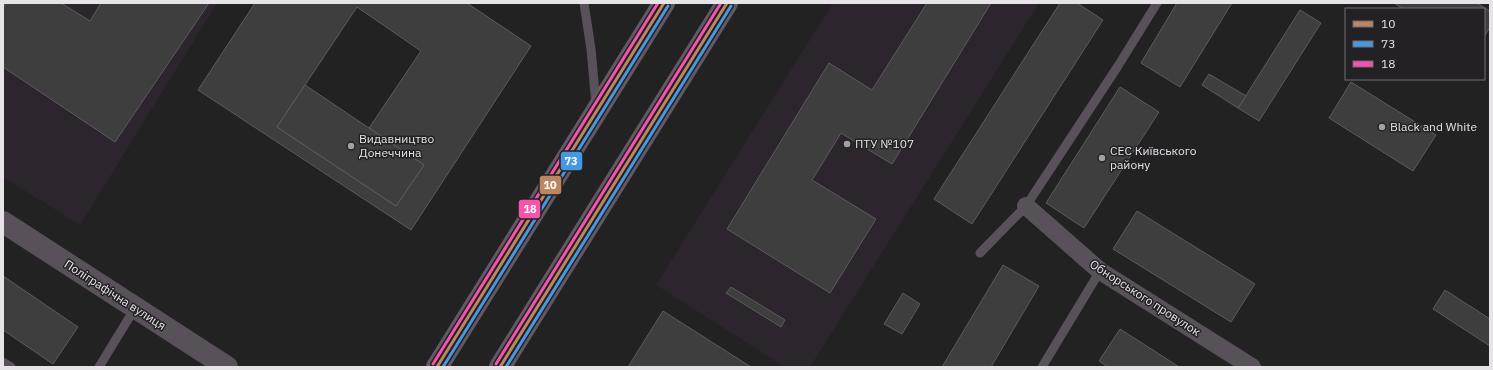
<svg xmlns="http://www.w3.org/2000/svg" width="1493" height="370" viewBox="0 0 1493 370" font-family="'IBM Plex Sans',sans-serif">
<rect width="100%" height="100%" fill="#232223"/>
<g fill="#2c252d">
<polygon points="3,3 217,3 80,225 3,177"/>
<polygon points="833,3 1039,3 810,367 785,367 656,285"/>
</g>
<g fill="#3e3e3e" stroke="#5c5b5d" fill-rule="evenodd">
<polygon points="6,3 61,3 90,21 101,3 209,3 115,142 3,67 3,8"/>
<path d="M255,3H467L531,46L411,230L198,90ZM357,7L421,51L369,128L424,165L396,206L277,127Z"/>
<polygon points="927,3 991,3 892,164 841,133 812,180 876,219 830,293 727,229 829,63 872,90"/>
<polygon points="1060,3 1077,3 1103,20 972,224 934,199"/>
<polygon points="1177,3 1232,3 1180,87 1141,63"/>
<polygon points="1394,3 1477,3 1490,11 1490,27 1484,37 1484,9 1404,9"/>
<polygon points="1300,10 1321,23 1259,121 1238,108"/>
<polygon points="1209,74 1246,96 1238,108 1202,85"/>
<polygon points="1351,82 1436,135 1413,171 1329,118"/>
<polygon points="305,85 424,165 396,206 277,127"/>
<polygon points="1120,87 1159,112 1084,228 1046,203"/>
<polygon points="1137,211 1255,284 1231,322 1113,249"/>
<polygon points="1003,265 1039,286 991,367 942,367"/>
<polygon points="3,276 78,327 53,364 3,330"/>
<polygon points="731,287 785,320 781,327 726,293"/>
<polygon points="1445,290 1490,319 1490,346 1433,309"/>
<polygon points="903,293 920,304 902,334 884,324"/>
<polygon points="663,311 751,367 628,367"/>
<polygon points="1120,329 1156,352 1179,367 1108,367 1099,361"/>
</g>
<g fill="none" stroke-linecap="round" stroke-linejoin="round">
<g stroke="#59515a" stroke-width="9">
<polyline points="584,3 591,49 596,105"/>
<polyline points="980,253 1026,206 1118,66 1157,3"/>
<polyline points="3,362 11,367"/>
<polyline points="99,367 135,308"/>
<polyline points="1042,367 1100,271"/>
</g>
<polyline stroke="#59515a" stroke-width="18" points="1026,206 1100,271 1252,367"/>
<polyline stroke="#59515a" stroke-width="22" points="3,222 227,367"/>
<g stroke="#635964" stroke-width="22">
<polyline points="437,367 664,3"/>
<polyline points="500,367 727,3"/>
</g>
<defs>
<g id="bus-1">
<polyline points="437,367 664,3"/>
<polyline points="500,367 727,3"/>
</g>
<g id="bus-2">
<polyline points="443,367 668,6"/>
<polyline points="506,367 731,6"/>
</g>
<g id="bus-3">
<polyline points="433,364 658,3"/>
<polyline points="496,364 721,3"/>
</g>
</defs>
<use href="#bus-1" stroke="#232124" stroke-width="6"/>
<use href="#bus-2" stroke="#232124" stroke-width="6"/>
<use href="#bus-3" stroke="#232124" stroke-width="6"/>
<use href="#bus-1" stroke="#bb8660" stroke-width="3"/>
<use href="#bus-2" stroke="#4699e1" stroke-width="3"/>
<use href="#bus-3" stroke="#f653ac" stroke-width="3"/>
</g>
<g fill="#a2a0a2" stroke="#232124" stroke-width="1.5">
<circle cx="1382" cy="127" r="4"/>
<circle cx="847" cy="144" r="4"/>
<circle cx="351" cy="146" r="4"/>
<circle cx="1102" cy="158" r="4"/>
</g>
<g text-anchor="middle" stroke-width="3" stroke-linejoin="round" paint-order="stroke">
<g font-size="12" fill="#e6e4e6" stroke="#232124" text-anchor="start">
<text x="1390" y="131">Black and White</text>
<text x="359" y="143">Видавництво<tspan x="359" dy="14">Донеччина</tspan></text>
<text x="855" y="148">ПТУ №107</text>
<text x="1110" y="155">СЕС Київського<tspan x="1110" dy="14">району</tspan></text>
</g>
<g font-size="12" fill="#e6e4e6" stroke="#232124">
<text transform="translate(115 295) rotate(33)" y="4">Поліграфічна вулиця</text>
<text transform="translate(1145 298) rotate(33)" y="4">Обнорського провулок</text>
</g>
</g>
<g stroke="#232124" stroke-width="1.5">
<rect x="560" y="151" width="23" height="20" rx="4" fill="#4699e1"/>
<rect x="539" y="175" width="23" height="20" rx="4" fill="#bb8660"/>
<rect x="518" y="199" width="23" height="20" rx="4" fill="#f653ac"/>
</g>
<g font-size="11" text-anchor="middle" font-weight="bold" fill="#fff">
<text x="571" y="165">73</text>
<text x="550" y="189">10</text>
<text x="530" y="213">18</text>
</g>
<rect width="1493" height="370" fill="none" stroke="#e6e4e6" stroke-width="8"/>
<rect x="1345" y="8" width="140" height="72" fill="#232124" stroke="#716f72"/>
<rect x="1353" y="21" width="20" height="6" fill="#bb8660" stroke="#716f72"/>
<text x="1381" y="28" font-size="12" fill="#e6e4e6">10</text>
<rect x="1353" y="41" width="20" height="6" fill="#4699e1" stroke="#716f72"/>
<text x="1381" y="48" font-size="12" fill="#e6e4e6">73</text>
<rect x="1353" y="61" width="20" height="6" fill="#f653ac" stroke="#716f72"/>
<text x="1381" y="68" font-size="12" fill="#e6e4e6">18</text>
</svg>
